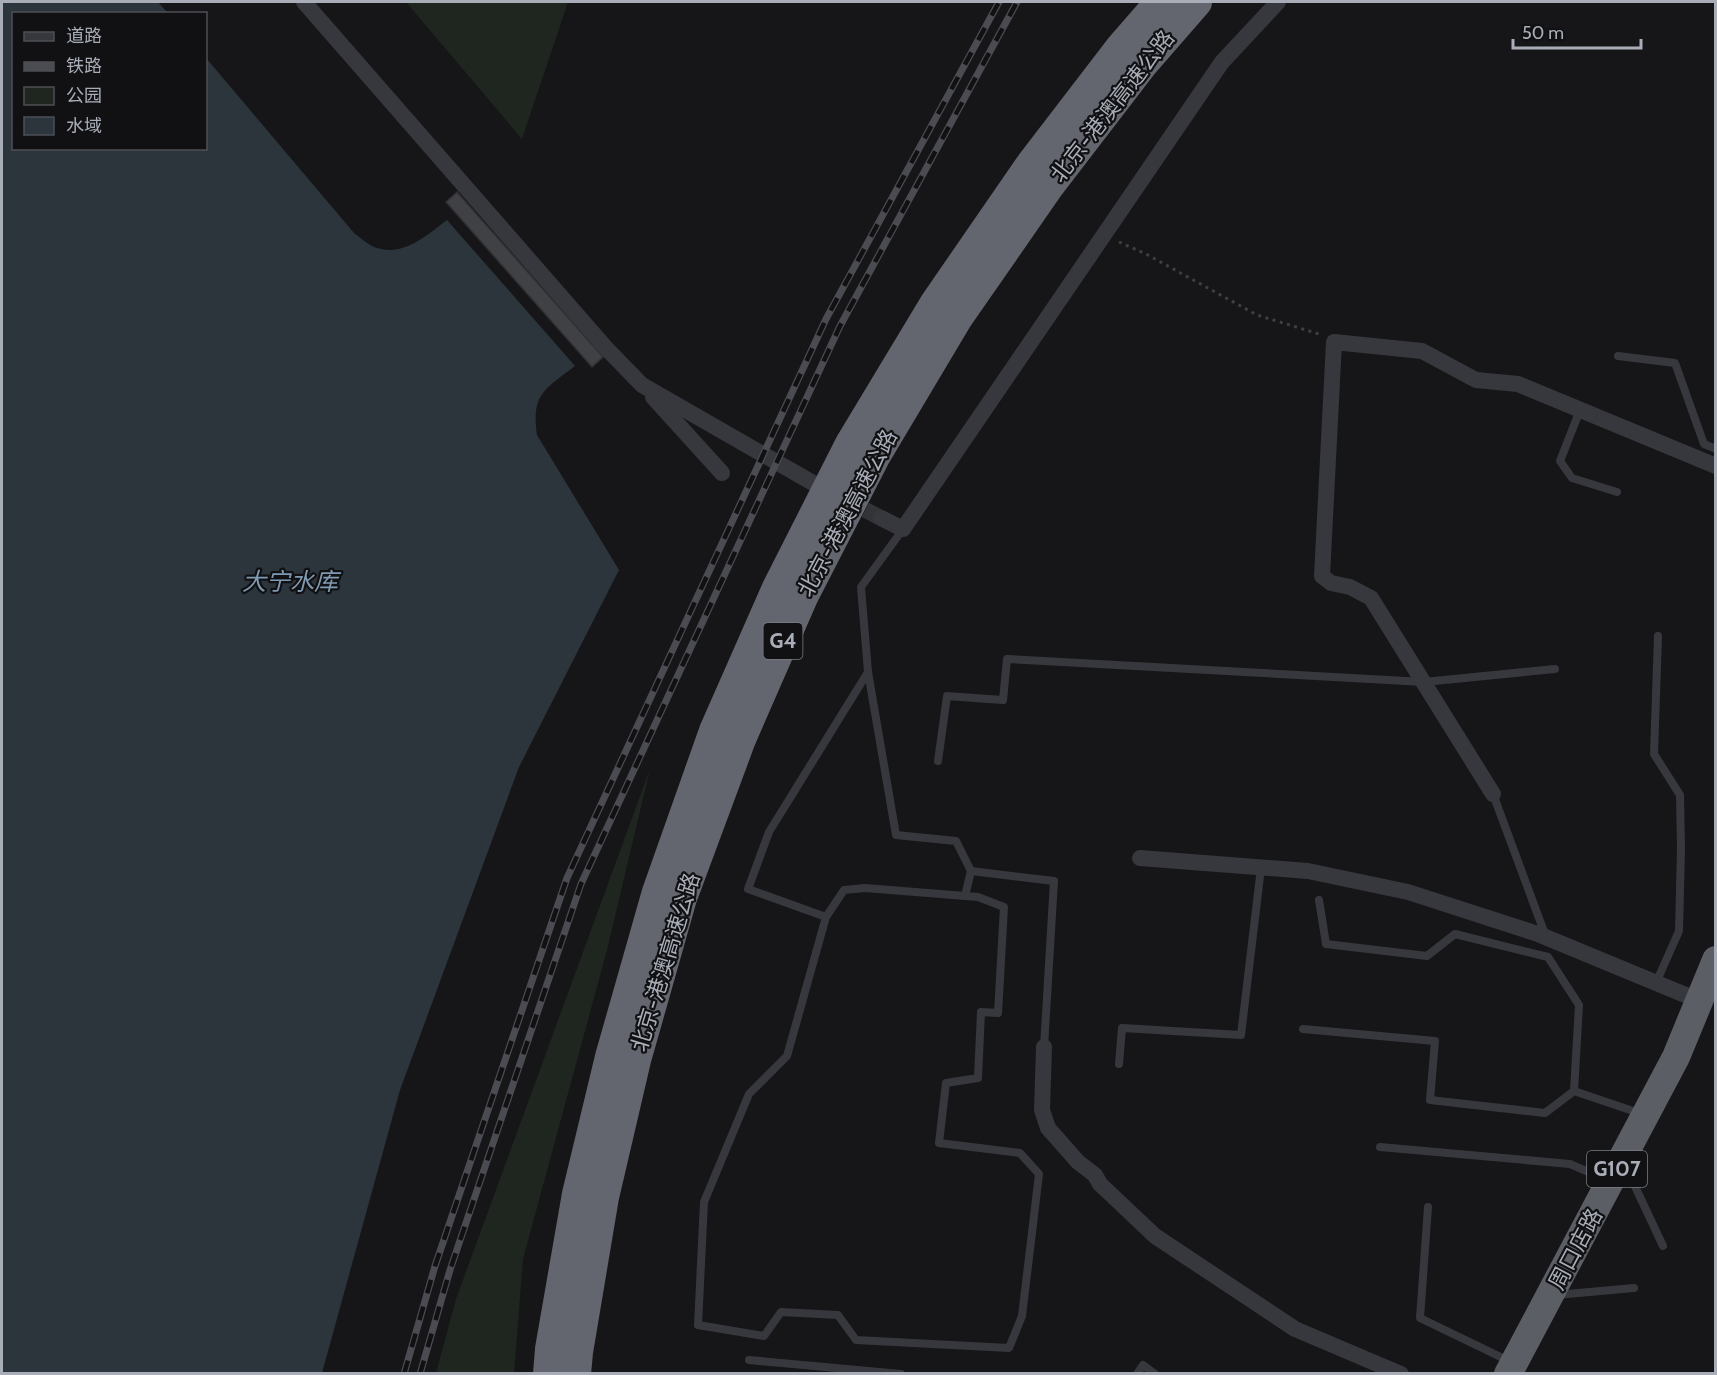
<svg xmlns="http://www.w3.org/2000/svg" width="1717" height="1375" viewBox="0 0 1717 1375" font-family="Cabin,'Noto Sans SC',sans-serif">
<rect width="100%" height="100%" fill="#161618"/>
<g fill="#1e261f">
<polygon points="406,2 568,2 522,139"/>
<polygon points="650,769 607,950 523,1259 514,1373 436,1373 456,1299"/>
</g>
<path fill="#2c353c" d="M2,2H158L168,13L14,14V148H206V58L354,233C360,237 367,244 374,247C402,258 426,236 447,220L575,366C545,389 531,394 537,435L619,570L519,767L400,1090L322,1373H2Z"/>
<polygon fill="#404145" stroke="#303034" stroke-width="1.5" points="457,192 603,357 592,367 446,202"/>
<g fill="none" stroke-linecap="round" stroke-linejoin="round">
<polyline stroke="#333438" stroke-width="16" stroke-dasharray="16 8" stroke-linecap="butt" points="844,499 881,518"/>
<polyline stroke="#3d3f44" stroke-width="3" stroke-dasharray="3 4.5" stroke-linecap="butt" points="1119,242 1146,254 1257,315 1319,334"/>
<g stroke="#37383d" stroke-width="8">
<polyline points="1618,356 1675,363 1704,444 1716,449"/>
<polyline points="1580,410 1560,461 1572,478 1617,492"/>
<polyline points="903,529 861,587 868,672 896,835 956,841 971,871 965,896"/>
<polyline points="938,761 947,696 1003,700 1007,659 1424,682 1555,669"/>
<polyline points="1493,794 1546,937"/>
<polyline points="971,871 1054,881 1044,1047"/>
<polyline points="1319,900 1326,944 1427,956 1455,934 1548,957 1579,1005 1574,1091 1642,1114"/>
<polyline points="826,917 844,890 865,888 978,897 1004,907 998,1013 981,1012 978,1078 946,1083 939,1143 1020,1153 1039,1174 1022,1316 1009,1348 856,1340 838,1315 781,1312 764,1336 698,1325 704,1202 749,1094 787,1056 826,917 748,889 769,832 868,672"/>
<polyline points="1656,983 1679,931 1681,848 1680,795 1654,754 1658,636"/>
<polyline points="1303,1029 1435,1041 1430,1100 1545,1113 1574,1091"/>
<polyline points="1119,1064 1122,1028 1241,1035 1261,868"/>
<polyline points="1380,1147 1570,1164 1607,1180"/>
<polyline points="1625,1165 1663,1246"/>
<polyline points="1428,1207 1420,1318 1511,1362"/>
<polyline points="1556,1295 1634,1288"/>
<polyline points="749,1360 901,1374"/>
<polyline points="1137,1374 1143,1365 1155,1374"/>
</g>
<g stroke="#37383d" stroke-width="16">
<polyline points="304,2 606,348 642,385 813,483"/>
<polyline points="653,397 722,473"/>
<polyline points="881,518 903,529 1222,62 1278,2"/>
<polyline points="1493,794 1371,598 1350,587 1331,583 1322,576 1334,342 1422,351 1476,380 1518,384 1716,466"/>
<polyline points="1140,858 1308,871 1408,892 1538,934 1700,1001"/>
<polyline points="1044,1047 1042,1110 1048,1128 1078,1162 1095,1175 1100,1184 1155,1236 1295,1329 1401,1374"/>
</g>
<polyline stroke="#5b5e65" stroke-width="28" points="1508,1374 1676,1057 1716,960"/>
<g stroke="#63666e" stroke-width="32">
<polyline points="549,1374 551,1349 578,1194 611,1057 658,892 715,731 778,588 851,444 936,303 1032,164 1121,48 1161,2"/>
<polyline points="575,1374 577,1352 603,1197 635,1060 681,898 740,739 802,597 875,455 956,319 1049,185 1142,64 1196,2"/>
</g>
<defs>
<g id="rail">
<polyline points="404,1374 435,1266 567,878 826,319 999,2"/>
<polyline points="420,1374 450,1270 581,884 840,326 1017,2"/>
</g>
</defs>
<use href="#rail" stroke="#4a4c52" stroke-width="7"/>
<use href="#rail" stroke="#111113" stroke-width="4.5" stroke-dasharray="14" stroke-linecap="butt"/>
</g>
<g text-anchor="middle" stroke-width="4.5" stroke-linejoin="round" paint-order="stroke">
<g fill="#111113" stroke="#7b7e86" stroke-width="1.5">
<rect x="763.5" y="623" width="39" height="36" rx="4.5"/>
<rect x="1587" y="1151" width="60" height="36" rx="4.5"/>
</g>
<g font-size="21" font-weight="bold" fill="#a8adb8">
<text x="783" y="648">G4</text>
<text x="1617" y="1176">G107</text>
</g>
<g font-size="22" fill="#a8adb8" stroke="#111113">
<text transform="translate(1112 106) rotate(-52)" y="8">北京-港澳高速公路</text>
<text transform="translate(847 513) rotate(-62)" y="8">北京-港澳高速公路</text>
<text transform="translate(665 962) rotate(-73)" y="8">北京-港澳高速公路</text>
<text transform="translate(1575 1249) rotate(-62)" y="8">周口店路</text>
</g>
<g font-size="24" font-style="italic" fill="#7f9bb3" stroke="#111113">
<text x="290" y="590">大宁水库</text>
</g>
</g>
<rect width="1717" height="1375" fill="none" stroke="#a8adb8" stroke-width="6"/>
<rect x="12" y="12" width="195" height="138" fill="#111113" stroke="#4d4f55" stroke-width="1.5"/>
<rect x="24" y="32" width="30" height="9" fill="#37383d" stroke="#4d4f55" stroke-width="1.5"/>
<text x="66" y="42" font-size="18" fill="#a8adb8">道路</text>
<rect x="24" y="62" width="30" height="9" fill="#4a4c52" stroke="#4d4f55" stroke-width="1.5"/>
<text x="66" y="72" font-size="18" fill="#a8adb8">铁路</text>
<rect x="24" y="87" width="30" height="18" fill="#1e261f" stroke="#4d4f55" stroke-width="1.5"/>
<text x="66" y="102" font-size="18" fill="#a8adb8">公园</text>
<rect x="24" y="117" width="30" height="18" fill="#2c353c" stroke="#4d4f55" stroke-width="1.5"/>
<text x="66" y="132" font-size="18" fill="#a8adb8">水域</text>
<path d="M1513 39v9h128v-9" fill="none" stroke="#a8adb8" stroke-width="3"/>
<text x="1522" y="39" font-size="18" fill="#a8adb8" stroke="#111113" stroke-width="4.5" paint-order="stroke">50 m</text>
</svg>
